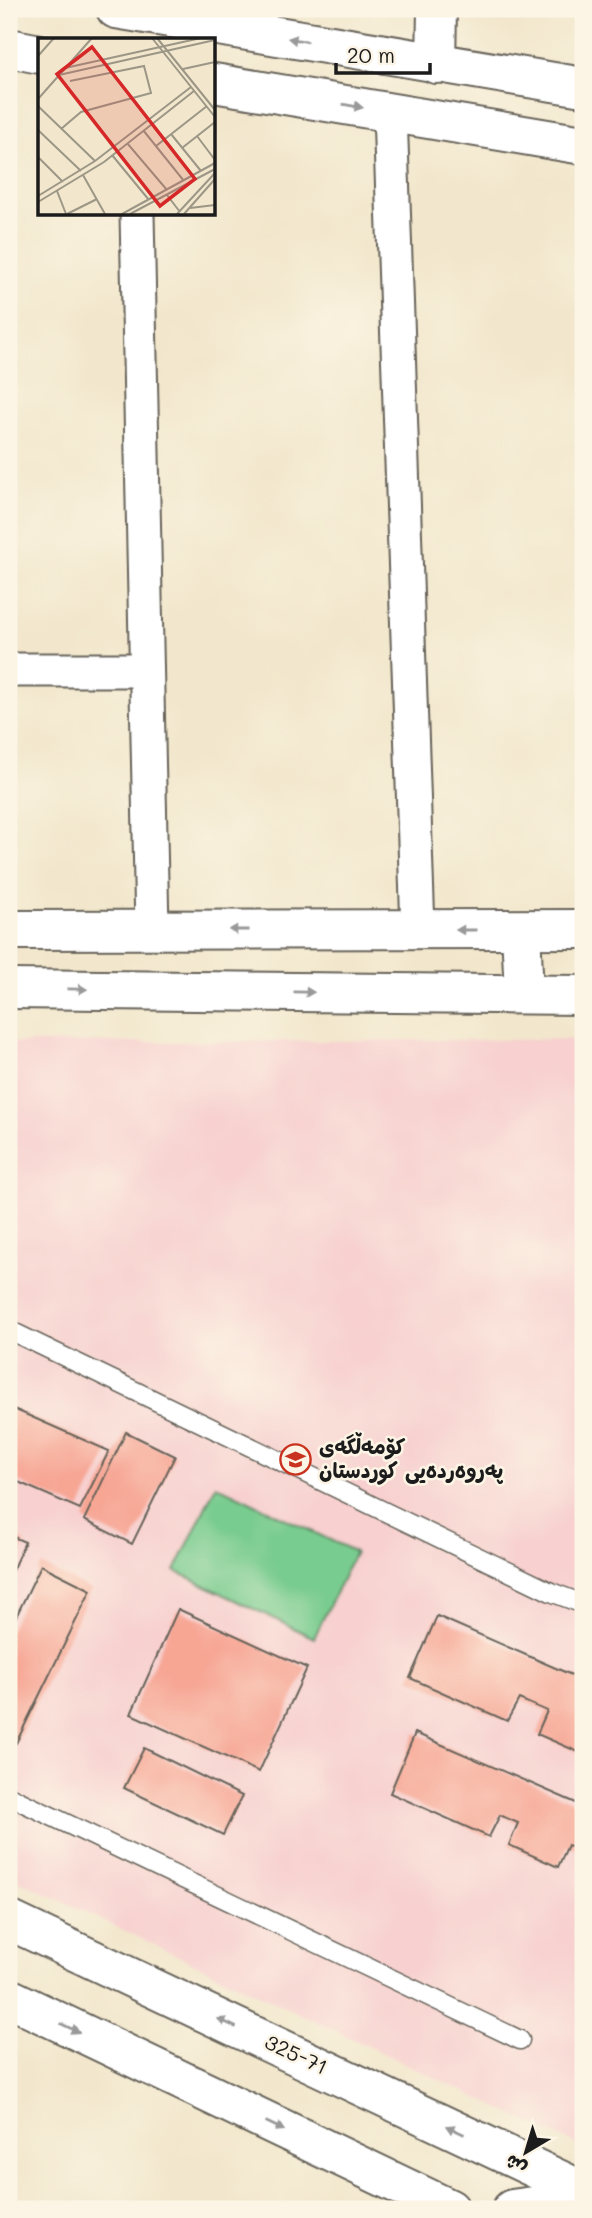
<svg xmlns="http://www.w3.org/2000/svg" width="592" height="2218" viewBox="0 0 592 2218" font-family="Mali,'Playpen Sans Arabic',sans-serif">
<rect width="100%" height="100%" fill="#fcf5e5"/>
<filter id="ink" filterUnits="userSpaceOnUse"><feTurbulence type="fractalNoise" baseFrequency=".0143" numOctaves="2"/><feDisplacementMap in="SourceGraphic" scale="14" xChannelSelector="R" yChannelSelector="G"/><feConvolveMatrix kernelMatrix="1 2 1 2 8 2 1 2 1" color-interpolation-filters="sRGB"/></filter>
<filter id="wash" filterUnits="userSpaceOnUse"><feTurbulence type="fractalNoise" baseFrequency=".00686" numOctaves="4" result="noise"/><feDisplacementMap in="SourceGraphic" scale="28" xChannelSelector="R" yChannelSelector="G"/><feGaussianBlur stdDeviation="1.57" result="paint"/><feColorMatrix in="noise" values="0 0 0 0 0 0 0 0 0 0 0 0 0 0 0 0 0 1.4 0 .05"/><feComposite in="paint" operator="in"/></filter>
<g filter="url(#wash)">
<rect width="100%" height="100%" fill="#f2e7cc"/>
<polygon fill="#f7d0cf" points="583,1039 583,2148 9,1876 9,1043"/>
<polygon fill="#79cc8f" stroke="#4a7456" stroke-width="2" points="216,1485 355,1552 314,1638 175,1571"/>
<g id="blocks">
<g fill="#f7a694">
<polygon points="9,1407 109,1451 80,1509 9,1478"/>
<polygon points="126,1432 175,1456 132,1544 84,1520"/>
<polygon points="9,1535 25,1542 9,1577"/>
<polygon points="41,1565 91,1590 16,1743 9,1739 9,1631"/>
<polygon points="178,1609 307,1668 259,1772 131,1714"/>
<polygon points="437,1616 583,1680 583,1754 537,1734 547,1711 519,1699 507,1721 410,1678"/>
<polygon points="415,1733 583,1806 583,1851 568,1845 558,1867 509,1845 518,1823 500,1815 489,1837 390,1793"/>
<polygon points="144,1748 242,1796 223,1835 124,1788"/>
</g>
</g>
</g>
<g filter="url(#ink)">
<use href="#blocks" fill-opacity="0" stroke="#67635a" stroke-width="2"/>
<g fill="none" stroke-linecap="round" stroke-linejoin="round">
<defs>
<g id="service">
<polyline points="9,1330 551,1592 583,1604"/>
<polyline points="9,1796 520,2040"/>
</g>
<g id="minor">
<polyline points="390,112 418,930"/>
<polyline points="137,214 152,930"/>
<polyline points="9,670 146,670"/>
</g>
<g id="tertiary">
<polyline points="116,9 583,87"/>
<polyline points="9,48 40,54"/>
<polyline points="436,64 437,9"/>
<polyline points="214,83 583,145"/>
<polyline points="9,930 583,929"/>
<polyline points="521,930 524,994"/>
<polyline points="9,989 583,995"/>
<polyline points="9,1920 583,2191"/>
<polyline points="9,1998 450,2209"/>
</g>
<polyline id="secondary" points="512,2209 583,2199"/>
</defs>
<use href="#service" stroke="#67635a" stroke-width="21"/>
<use href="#minor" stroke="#67635a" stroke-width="37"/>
<use href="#tertiary" stroke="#67635a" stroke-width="42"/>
<use href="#secondary" stroke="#67635a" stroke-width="42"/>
<use href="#service" stroke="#fff" stroke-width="18"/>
<use href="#minor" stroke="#fff" stroke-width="33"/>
<use href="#tertiary" stroke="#fff" stroke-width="38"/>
<use href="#secondary" stroke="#fff" stroke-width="38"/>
</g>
<defs><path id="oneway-solid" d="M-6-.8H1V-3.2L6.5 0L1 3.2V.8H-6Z" transform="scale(1.75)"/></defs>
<g fill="#999">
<use href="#oneway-solid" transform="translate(298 40) rotate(-170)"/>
<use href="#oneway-solid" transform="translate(353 106) rotate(10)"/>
<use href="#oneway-solid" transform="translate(239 930) rotate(-180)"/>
<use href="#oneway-solid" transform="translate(466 930) rotate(-180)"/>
<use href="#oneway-solid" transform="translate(77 989) rotate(1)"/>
<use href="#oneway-solid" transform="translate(304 992) rotate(1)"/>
<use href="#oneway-solid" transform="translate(227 2023) rotate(-155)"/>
<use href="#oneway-solid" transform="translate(70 2028) rotate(26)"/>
<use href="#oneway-solid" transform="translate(275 2126) rotate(26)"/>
<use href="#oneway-solid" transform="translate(455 2130) rotate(-155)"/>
</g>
</g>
<defs>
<symbol id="school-ring" viewBox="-11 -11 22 22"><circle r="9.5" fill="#fcf5e5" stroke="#c8321e" stroke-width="1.5"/><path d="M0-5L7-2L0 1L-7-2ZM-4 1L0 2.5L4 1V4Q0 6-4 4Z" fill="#c8321e"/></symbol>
</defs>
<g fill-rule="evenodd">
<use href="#school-ring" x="278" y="1442" width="35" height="35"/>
</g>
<g text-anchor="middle" stroke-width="5" stroke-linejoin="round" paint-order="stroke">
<g font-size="21" font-weight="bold" fill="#1c1c1c" stroke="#fcf5e5" text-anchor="start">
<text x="319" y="1454">كۆمەڵگەی<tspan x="319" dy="24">پەروەردەیی كوردستان</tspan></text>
</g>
<g font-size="21" fill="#1c1c1c" stroke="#fcf5e5">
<text transform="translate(296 2055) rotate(25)" y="7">325-71</text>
</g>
</g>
<g transform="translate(38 38)">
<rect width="177" height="177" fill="#f2e7cc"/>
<path fill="none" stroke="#9c9686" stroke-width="2" d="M114,0L177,79M119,0L177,72M0,18L16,0M27,30L163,0M145,31L177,24M21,37L177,2M0,61L54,0M0,68L57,123M23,91L43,74L113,55L106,28L32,43M0,92L43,133M105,92L146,143M133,96L163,133M159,98L177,122M89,105L129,152M118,108L169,68M144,110L177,84M74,117L111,162M0,119L25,144M45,137L67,176M19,153L28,176M129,157L142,174M0,158L57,123L153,49M0,164L66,124L156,53M152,170L177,167M29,176L59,161M84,176L177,125M92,176L177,131M139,176L177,135M146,176L177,141"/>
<path fill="#d62828" fill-opacity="0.15" stroke="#d62828" stroke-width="3.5" d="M54,9L157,141L122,168L19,36Z"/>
<rect width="177" height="177" fill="none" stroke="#1c1c1c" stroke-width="3.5"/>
</g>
<rect width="592" height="2218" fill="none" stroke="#fcf5e5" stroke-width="35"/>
<g transform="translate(526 2152) rotate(218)" stroke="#fcf5e5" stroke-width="5" paint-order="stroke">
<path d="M0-5L12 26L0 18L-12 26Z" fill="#1c1c1c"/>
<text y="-10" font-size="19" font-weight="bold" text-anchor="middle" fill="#1c1c1c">ش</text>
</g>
<path d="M336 63v10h94v-10" fill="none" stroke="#1c1c1c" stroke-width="3.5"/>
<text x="347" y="63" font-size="21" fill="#1c1c1c" stroke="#fcf5e5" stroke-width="5" paint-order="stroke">20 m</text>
</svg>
